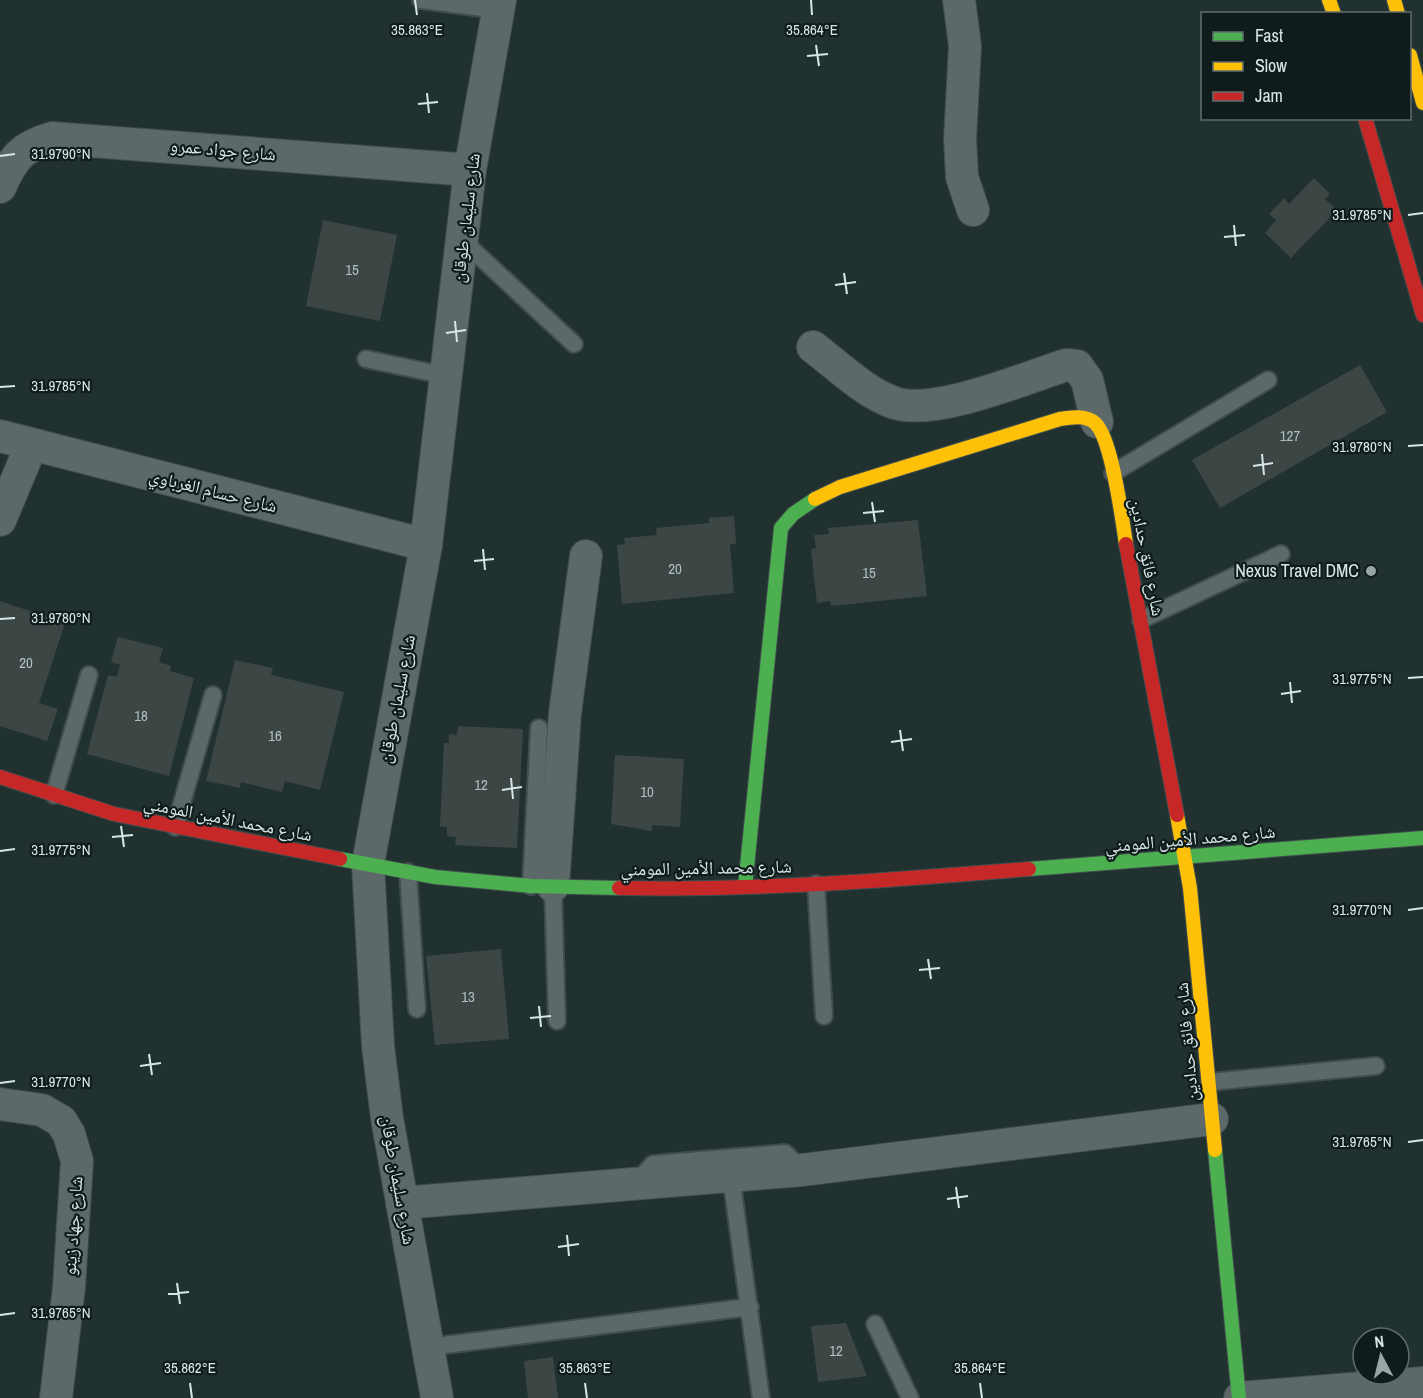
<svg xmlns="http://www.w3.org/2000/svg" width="1423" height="1398" viewBox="0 0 1423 1398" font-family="'Archivo Narrow','Noto Naskh Arabic',sans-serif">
<rect width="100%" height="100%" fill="#213130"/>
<g fill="#3c4745">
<polygon points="1314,178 1330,194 1325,199 1337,210 1291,258 1265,233 1276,220 1269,214 1284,198 1289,204"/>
<polygon points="323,220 397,235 380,321 306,306"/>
<polygon points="1360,365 1387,412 1220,508 1192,460"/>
<polygon points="734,516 736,544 730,544 734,593 622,604 617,545 625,544 624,538 657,535 656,528 709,523 709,518"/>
<polygon points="918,520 927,596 831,606 830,601 817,603 811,549 816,548 814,535 829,534 828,528"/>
<polygon points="0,601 65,623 39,703 58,709 47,741 0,726"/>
<polygon points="118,637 163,648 159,662 171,666 170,671 194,678 169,776 87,754 108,675 117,677 120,665 111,662"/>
<polygon points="235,660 273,668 271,675 344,692 320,790 285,781 282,792 241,782 240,788 206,781"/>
<polygon points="458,726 523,729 517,848 455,845 456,837 447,836 447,827 440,826 444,743 449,743 449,734 457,735"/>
<polygon points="615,755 684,759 680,827 652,825 652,831 611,824"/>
<polygon points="501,949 509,1039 435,1045 426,956"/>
<polygon points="846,1323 867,1376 818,1382 811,1326"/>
<polygon points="553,1357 558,1398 528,1398 524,1361"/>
</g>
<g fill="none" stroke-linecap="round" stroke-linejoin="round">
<defs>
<g id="lane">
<polyline points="421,0 498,10"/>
<polyline points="463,241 574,344"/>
<polyline points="366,359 447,376"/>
<polyline points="1113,473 1268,380"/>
<polyline points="1141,620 1281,554"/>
<polyline points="54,795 89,675"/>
<polyline points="175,827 213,695"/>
<polyline points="408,872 417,1009"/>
<polyline points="816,884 824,1016"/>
<polyline points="531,886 539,728"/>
<polyline points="553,886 557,1021"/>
<polyline points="1210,1082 1376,1066"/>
<polyline points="731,1176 761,1398"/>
<polyline points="637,1182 653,1164 785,1153 802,1170"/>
<polyline points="875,1324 910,1398"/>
<polyline points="428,1347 750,1307"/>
</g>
<g id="street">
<polyline points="959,0 965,46 960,139 962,177 973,210"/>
<path d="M0,187C13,158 21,147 52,138L470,170"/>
<path d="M813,347C837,365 863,391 892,402C931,418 1025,378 1066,365L1077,366L1087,380L1097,422"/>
<polyline points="0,436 426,545"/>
<polyline points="0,520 31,446"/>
<polyline points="553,886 565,713 586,556"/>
<polyline points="0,1104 42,1110 61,1121 69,1134 77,1161 69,1287 56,1398"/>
<polyline points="402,1203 802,1170 1212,1119"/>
<polyline points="437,1398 387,1118 378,1046 368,864 426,545 470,170 500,0"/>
<polyline points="1240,1398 1423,1383"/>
</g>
<g id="fast">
<polyline points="340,859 435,877 531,886 619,888"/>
<polyline points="1029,869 1423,838"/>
<polyline points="745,887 781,528 793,514 815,499"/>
<polyline points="1215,1150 1239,1398"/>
</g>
<g id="slow">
<polyline points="1329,0 1334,14"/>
<polyline points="1394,0 1398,14"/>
<polyline points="1410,55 1423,103"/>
<path d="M815,499L840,487L1060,419C1072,417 1086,415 1095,423C1112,438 1122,519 1126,544"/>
<polyline points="1177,815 1190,888 1215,1150"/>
</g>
<g id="jam">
<polyline points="1365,118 1423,315"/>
<polyline points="1126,544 1177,815"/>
<polyline points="0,777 114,814 340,859"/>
<path d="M619,888C755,891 893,880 1029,869"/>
</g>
</defs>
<use href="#lane" stroke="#404d4c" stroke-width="20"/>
<use href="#street" stroke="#404d4c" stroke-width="34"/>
<use href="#fast" stroke="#404d4c" stroke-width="16"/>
<use href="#slow" stroke="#404d4c" stroke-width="16"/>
<use href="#jam" stroke="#404d4c" stroke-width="16"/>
<use href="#lane" stroke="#5d6969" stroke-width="16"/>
<use href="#street" stroke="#5d6969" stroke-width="32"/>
<use href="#fast" stroke="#4caf50" stroke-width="14"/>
<use href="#slow" stroke="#ffc107" stroke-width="14"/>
<use href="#jam" stroke="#c62828" stroke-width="14"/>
</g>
<path fill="none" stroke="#d7e7e6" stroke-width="2" d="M415,0L417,15M811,0L812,15M816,45L819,66M807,56L828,54M427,93L429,113M418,104L438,102M0,156L15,154M1408,215L1423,213M1234,225L1236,246M1224,237L1245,235M844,273L847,294M835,285L856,282M455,321L457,342M446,333L466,330M0,387L15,386M1408,446L1423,445M1262,454L1264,475M1253,466L1273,463M872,502L875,522M863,513L884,511M483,549L485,570M474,561L494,559M0,619L15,618M1408,678L1423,677M1290,682L1292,703M1281,694L1301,691M900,730L903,751M891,742L912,739M511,778L513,799M502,790L522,787M121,826L124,847M112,837L133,835M0,851L15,849M1408,910L1423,908M928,959L931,979M919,970L940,968M539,1006L541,1027M530,1018L551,1016M149,1054L152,1075M140,1066L161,1063M0,1083L15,1081M1408,1142L1423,1140M956,1187L959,1208M947,1199L968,1196M567,1235L569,1256M558,1247L579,1244M177,1283L180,1304M168,1294L189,1292M0,1315L15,1313M190,1383L192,1398M585,1383L587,1398M980,1383L982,1398"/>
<circle fill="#97a7a6" stroke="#101c1c" stroke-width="2" cx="1371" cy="571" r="6"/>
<g text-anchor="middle" stroke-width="4.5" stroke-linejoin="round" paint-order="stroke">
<g font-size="15" fill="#b0bfbe">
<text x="352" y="275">15</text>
<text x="1290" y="441">127</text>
<text x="675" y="574">20</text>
<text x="869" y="578">15</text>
<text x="26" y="668">20</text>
<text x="141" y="721">18</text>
<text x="275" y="741">16</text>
<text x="481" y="790">12</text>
<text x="647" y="797">10</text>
<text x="468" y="1002">13</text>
<text x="836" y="1356">12</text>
</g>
<g font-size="18" fill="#d7e7e6" stroke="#101c1c">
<text transform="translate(223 150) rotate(5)" y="6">شارع جواد عمرو</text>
<text transform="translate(466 218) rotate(-83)" y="6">شارع سليمان طوقان</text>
<text transform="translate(213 491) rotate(14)" y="6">شارع حسام الغرباوي</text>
<text transform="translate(1147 557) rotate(79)" y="6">شارع فائق حدادين</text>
<text transform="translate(397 699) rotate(-79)" y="6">شارع سليمان طوقان</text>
<text transform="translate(228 819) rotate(11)" y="6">شارع محمد الأمين المومني</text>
<text transform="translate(1190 839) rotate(-5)" y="6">شارع محمد الأمين المومني</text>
<text transform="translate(706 868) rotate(-1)" y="6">شارع محمد الأمين المومني</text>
<text transform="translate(1187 1042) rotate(-95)" y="6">شارع فائق حدادين</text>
<text transform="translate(398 1180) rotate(80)" y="6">شارع سليمان طوقان</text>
<text transform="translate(73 1226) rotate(-86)" y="6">شارع جهاد زينو</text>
</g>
<g font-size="18" fill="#d7e7e6" stroke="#101c1c" text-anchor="end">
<text x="1359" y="577">Nexus Travel DMC</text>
</g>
</g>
<g font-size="15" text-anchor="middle" fill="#d7e7e6" stroke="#101c1c" stroke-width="4.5" stroke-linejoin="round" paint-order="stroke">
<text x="417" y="35">35.863°E</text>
<text x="812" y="35">35.864°E</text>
<text x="61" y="159">31.9790°N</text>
<text x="1362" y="220">31.9785°N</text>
<text x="61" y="391">31.9785°N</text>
<text x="1362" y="452">31.9780°N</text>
<text x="61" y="623">31.9780°N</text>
<text x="1362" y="684">31.9775°N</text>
<text x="61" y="855">31.9775°N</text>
<text x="1362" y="915">31.9770°N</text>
<text x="61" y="1087">31.9770°N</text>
<text x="1362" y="1147">31.9765°N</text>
<text x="61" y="1318">31.9765°N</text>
<text x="190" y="1373">35.862°E</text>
<text x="585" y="1373">35.863°E</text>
<text x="980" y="1373">35.864°E</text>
</g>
<rect x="1201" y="12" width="210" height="108" fill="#101c1c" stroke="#606d6d" stroke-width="1.5"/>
<rect x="1213" y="32" width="30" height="9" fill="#4caf50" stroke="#606d6d" stroke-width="1.5"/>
<text x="1255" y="42" font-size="18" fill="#d7e7e6">Fast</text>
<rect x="1213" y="62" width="30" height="9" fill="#ffc107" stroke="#606d6d" stroke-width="1.5"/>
<text x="1255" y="72" font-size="18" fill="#d7e7e6">Slow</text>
<rect x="1213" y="92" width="30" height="9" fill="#c62828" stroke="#606d6d" stroke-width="1.5"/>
<text x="1255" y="102" font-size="18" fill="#d7e7e6">Jam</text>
<g transform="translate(1381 1356) rotate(353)"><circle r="28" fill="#101c1c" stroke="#606d6d" stroke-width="1.5"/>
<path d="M0-4.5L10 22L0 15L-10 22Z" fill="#97a7a6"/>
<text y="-9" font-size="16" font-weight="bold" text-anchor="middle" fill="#d7e7e6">N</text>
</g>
</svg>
